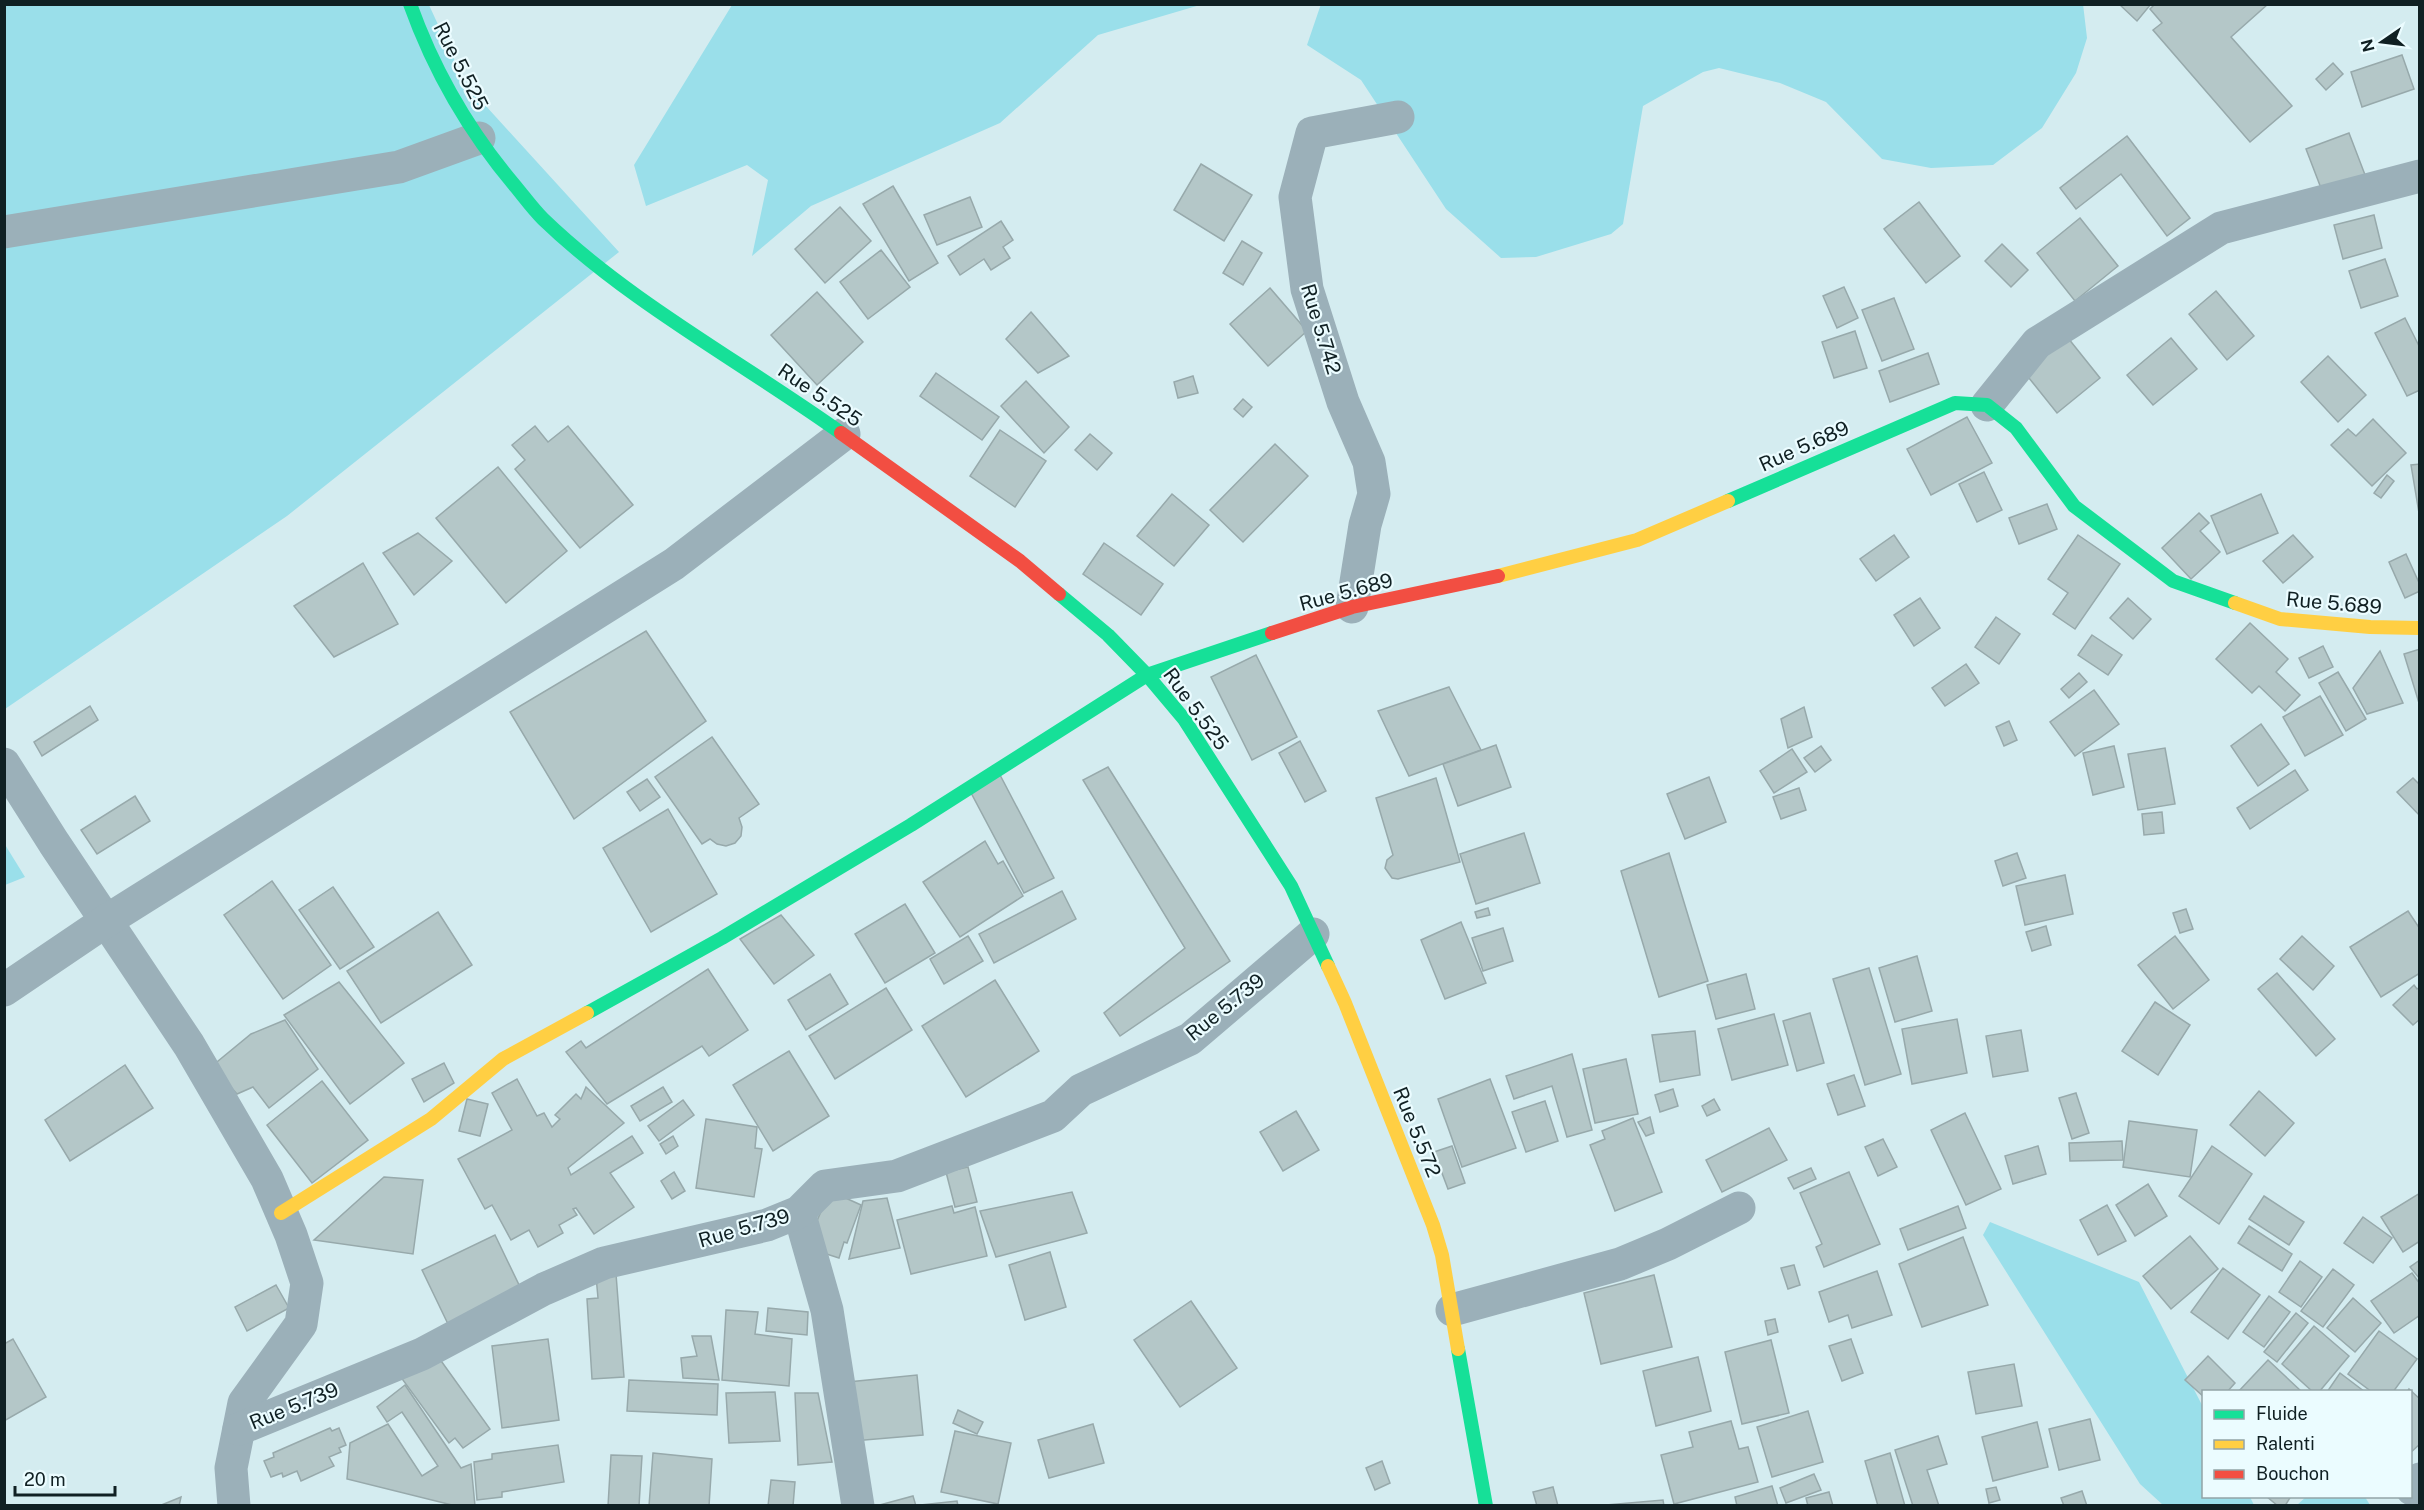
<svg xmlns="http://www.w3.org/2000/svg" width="2424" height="1510" viewBox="0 0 2424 1510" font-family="'Public Sans',sans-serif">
<rect width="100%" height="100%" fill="#d4ecf0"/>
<g fill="#9adfea">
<polygon points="1321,4 2083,4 2087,38 2076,73 2042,128 1993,165 1931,168 1882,159 1826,102 1780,83 1719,68 1703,72 1643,106 1623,224 1611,234 1536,257 1501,258 1446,209 1361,80 1307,45"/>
<polygon points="5,5 429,5 465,83 619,252 287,516 5,709"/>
<polygon points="732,5 732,4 1200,5 1098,35 1000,123 811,206 752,256 768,180 747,165 646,206 634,165"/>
<polygon points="4,843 25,877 5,885 4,885"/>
<polygon points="1990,1222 2139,1282 2203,1407 2204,1496 2250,1497 2254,1505 2163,1505 2140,1484 1983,1235"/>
<polygon points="2307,1496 2365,1497 2370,1505 2297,1505"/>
</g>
<g fill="#b4c7c8" stroke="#97a9ab" stroke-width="1.5">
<polygon points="2119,4 2151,4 2137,21"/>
<polygon points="2155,4 2268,4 2231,37 2292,106 2250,142 2153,30 2162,23 2150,9"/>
<polygon points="2402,55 2414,89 2362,107 2351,72"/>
<polygon points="2333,63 2343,74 2326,90 2316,79"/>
<polygon points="2349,133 2367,180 2324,196 2306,149"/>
<polygon points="2127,136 2190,218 2167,236 2121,174 2076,209 2060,188"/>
<polygon points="1201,164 1252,195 1224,241 1174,210"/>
<polygon points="893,186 938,263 909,281 863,204"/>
<polygon points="970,197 982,227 937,245 924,215"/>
<polygon points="1919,202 1960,256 1926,283 1884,229"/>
<polygon points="840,207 871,241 825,283 795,249"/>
<polygon points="2374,215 2382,248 2343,259 2334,225"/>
<polygon points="2080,218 2118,266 2075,301 2037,253"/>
<polygon points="1001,221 1013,240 1003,247 1010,258 991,270 984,259 960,275 948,256"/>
<polygon points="1242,241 1262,253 1243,285 1223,273"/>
<polygon points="2002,244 2028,270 2011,287 1985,261"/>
<polygon points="881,250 910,287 868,319 840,282"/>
<polygon points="2385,259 2398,296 2361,308 2349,271"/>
<polygon points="1844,287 1858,318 1837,328 1823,296"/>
<polygon points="1270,288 1307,331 1268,366 1230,324"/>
<polygon points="2216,291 2254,336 2227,360 2189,314"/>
<polygon points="817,292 863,342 817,385 771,335"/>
<polygon points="1894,298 1914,349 1882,361 1862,310"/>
<polygon points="1031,312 1069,356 1038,373 1006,339"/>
<polygon points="2405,318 2420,348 2420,390 2407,396 2375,333"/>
<polygon points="1855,331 1867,368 1834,378 1822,342"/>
<polygon points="2068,338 2100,378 2057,413 2025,373"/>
<polygon points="2171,338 2197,369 2153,405 2127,375"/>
<polygon points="1928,353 1939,384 1890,402 1879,371"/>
<polygon points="2328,356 2366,395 2338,422 2301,382"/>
<polygon points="936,373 999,417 982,440 920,396"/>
<polygon points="1193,376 1198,393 1178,398 1174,382"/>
<polygon points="1026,381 1069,427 1044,453 1001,406"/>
<polygon points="1243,399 1252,407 1243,417 1234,409"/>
<polygon points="1967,417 1992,463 1931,495 1907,449"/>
<polygon points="2373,419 2406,453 2372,486 2331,445 2348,429 2356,436"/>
<polygon points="535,426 548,442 568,426 633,505 580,548 515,469 525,460 512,445"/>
<polygon points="1000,430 1046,461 1015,507 970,476"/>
<polygon points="1090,434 1112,453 1097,470 1075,450"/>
<polygon points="1275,444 1308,476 1243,542 1210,510"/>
<polygon points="2420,464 2420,519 2411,465"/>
<polygon points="498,467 567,551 506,603 436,518"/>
<polygon points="1984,472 2002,510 1977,522 1959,484"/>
<polygon points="2387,475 2394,481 2381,498 2374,493"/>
<polygon points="1172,494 1209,525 1174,566 1137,536"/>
<polygon points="2261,494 2278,533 2227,554 2211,516"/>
<polygon points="2047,504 2057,529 2019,544 2009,518"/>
<polygon points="2199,513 2209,523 2200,531 2220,552 2191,579 2162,548"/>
<polygon points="418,533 452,561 414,595 383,553"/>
<polygon points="1894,535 1909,557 1876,581 1860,559"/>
<polygon points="2078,535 2120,564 2075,629 2053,614 2068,593 2048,579"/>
<polygon points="2293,535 2313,557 2283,583 2263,561"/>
<polygon points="1104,543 1163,584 1141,615 1083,574"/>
<polygon points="2406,554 2420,585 2420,591 2405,598 2389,562"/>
<polygon points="363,563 398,624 334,657 294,606"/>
<polygon points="1920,598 1940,628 1914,646 1894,615"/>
<polygon points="2128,598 2151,619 2133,639 2110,618"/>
<polygon points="1996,617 2020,634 1999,664 1975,647"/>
<polygon points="2250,623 2288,659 2276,672 2300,695 2285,711 2259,686 2252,693 2216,659"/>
<polygon points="646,631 706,721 574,819 510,712"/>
<polygon points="2092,635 2122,655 2108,675 2078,655"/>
<polygon points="2323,646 2333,667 2309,678 2299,658"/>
<polygon points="2420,649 2420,703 2419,703 2404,654"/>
<polygon points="2380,651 2403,703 2367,714 2353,688"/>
<polygon points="1256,655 1297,737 1252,760 1211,677"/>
<polygon points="1966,664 1979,683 1945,706 1932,688"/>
<polygon points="2338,672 2366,719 2346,731 2319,683"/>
<polygon points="2079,673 2087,682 2069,698 2061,689"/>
<polygon points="1449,687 1481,750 1409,776 1378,711"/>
<polygon points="2094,690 2119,724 2075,756 2050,722"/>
<polygon points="2320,696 2343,735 2305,756 2283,717"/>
<polygon points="90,706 98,720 42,756 34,742"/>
<polygon points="1804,707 1812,737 1788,748 1781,719"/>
<polygon points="2009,721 2017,740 2004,746 1996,727"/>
<polygon points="2261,724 2289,764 2258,786 2231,746"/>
<polygon points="712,737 759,804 739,818 742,827 741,836 735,843 726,846 717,844 710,839 702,844 655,777"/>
<polygon points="1300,741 1326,791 1305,802 1279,753"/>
<polygon points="1496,745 1511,787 1458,806 1443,764"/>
<polygon points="1821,746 1831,760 1815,772 1804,758"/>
<polygon points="2114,746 2124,787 2093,795 2083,753"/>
<polygon points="2165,748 2175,804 2138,810 2128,754"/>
<polygon points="1792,749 1807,772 1774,793 1760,771"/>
<polygon points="1108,767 1230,961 1120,1036 1104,1013 1185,948 1083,780"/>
<polygon points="2295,770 2308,790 2250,829 2237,808"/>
<polygon points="999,773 1054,878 1024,893 969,789"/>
<polygon points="1709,777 1726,822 1685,839 1667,794"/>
<polygon points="1436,778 1460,862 1398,879 1392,878 1385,868 1387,860 1393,855 1376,798"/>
<polygon points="2413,778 2420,785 2420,816 2397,792"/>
<polygon points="647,779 660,797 640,811 627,792"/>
<polygon points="1799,788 1806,810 1781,819 1773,797"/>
<polygon points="135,796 150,821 97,854 81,830"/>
<polygon points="668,809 717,894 651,932 603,848"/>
<polygon points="2162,812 2164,833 2144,835 2142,814"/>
<polygon points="1524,833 1540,883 1476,904 1460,854"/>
<polygon points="985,841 998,864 1003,861 1023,896 960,937 923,882"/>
<polygon points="1669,853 1708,981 1659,997 1621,871"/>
<polygon points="2017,853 2026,878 2003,886 1995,861"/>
<polygon points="2065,875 2073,914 2025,925 2016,886"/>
<polygon points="272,881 331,965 283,999 224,915"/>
<polygon points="333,887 374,947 340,969 299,910"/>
<polygon points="1062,891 1076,919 994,963 979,934"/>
<polygon points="905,904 935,953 885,983 855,934"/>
<polygon points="1488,908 1490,915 1477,918 1475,912"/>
<polygon points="2186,909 2193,929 2180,933 2173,913"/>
<polygon points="2408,911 2420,929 2420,973 2381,997 2350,947"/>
<polygon points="438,912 472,965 381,1023 347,971"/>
<polygon points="781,915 814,955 774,984 740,939"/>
<polygon points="1461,922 1486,983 1445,999 1421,940"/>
<polygon points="2046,926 2051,945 2032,951 2026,932"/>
<polygon points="1503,928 1513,961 1483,971 1472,938"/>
<polygon points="968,936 983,961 944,984 930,959"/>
<polygon points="2175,936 2209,980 2173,1009 2138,965"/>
<polygon points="2302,936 2334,966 2313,990 2280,959"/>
<polygon points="1917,956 1932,1011 1895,1022 1879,968"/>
<polygon points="1869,968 1901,1074 1865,1085 1833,979"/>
<polygon points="708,969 748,1030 709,1056 702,1046 607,1104 566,1052 581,1041 586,1048"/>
<polygon points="2277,973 2335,1039 2316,1056 2258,989"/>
<polygon points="830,974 848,1004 806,1030 788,1000"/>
<polygon points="1746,974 1755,1009 1716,1019 1707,985"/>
<polygon points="995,980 1039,1051 966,1097 922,1026"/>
<polygon points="339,982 404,1063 350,1104 284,1015"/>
<polygon points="2414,985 2417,989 2420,987 2420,1019 2413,1025 2393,1005"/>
<polygon points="886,988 912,1030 835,1079 809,1036"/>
<polygon points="2155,1002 2190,1025 2158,1075 2122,1051"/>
<polygon points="1810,1013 1824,1063 1797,1071 1783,1021"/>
<polygon points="1774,1014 1788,1065 1732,1080 1718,1029"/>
<polygon points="1957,1019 1967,1073 1912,1084 1902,1029"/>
<polygon points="285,1020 318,1069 269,1108 253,1087 237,1094 212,1066 251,1034"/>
<polygon points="2021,1030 2028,1071 1993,1077 1986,1036"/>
<polygon points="1695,1031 1700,1075 1660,1082 1652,1035"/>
<polygon points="789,1051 829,1116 773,1151 733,1085"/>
<polygon points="1572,1054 1592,1130 1567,1137 1552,1086 1514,1099 1506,1076"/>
<polygon points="1626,1059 1638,1114 1595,1123 1583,1069"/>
<polygon points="444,1063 454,1083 424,1102 412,1079"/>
<polygon points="125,1065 153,1108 70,1161 45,1120"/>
<polygon points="1854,1075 1865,1106 1838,1115 1827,1084"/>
<polygon points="517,1079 537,1116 544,1113 552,1127 560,1119 555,1115 576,1094 581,1099 586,1087 624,1123 568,1168 571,1175 632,1136 643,1153 610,1173 634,1207 594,1234 576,1208 573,1209 577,1215 559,1225 563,1233 538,1247 529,1230 511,1240 492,1205 485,1209 458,1159 512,1130 492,1093"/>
<polygon points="1490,1079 1516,1148 1462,1167 1438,1099"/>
<polygon points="322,1081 368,1140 312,1183 267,1125"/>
<polygon points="663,1087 672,1102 640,1121 631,1106"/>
<polygon points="1673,1089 1678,1106 1660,1112 1655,1095"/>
<polygon points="2259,1091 2294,1123 2265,1156 2230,1125"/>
<polygon points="2076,1093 2089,1133 2072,1139 2059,1098"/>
<polygon points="467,1099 488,1104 480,1136 459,1131"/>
<polygon points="1714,1099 1720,1110 1707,1116 1702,1106"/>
<polygon points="683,1100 694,1115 659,1141 648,1126"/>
<polygon points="1545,1101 1558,1141 1526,1152 1512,1112"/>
<polygon points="1296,1111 1319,1150 1283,1171 1260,1132"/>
<polygon points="1965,1113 2001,1189 1966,1205 1931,1130"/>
<polygon points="1650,1117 1654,1133 1646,1136 1638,1122"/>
<polygon points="1633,1118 1662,1192 1615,1211 1590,1145 1605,1139 1602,1131"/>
<polygon points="706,1119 757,1127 755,1148 762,1149 754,1197 696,1188"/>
<polygon points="2129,1121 2197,1130 2190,1177 2123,1167"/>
<polygon points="1769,1128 1787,1160 1722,1192 1706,1160"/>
<polygon points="673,1136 678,1146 666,1154 660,1144"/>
<polygon points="1883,1139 1897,1167 1878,1176 1865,1147"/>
<polygon points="2122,1141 2123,1160 2070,1161 2069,1143"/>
<polygon points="1452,1146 1465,1183 1448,1189 1434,1152"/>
<polygon points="2038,1146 2046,1174 2013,1184 2005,1156"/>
<polygon points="2212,1146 2252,1174 2219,1224 2179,1196"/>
<polygon points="968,1167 977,1202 955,1207 946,1172"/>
<polygon points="1811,1168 1816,1179 1794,1189 1788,1178"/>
<polygon points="674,1172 685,1191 672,1199 661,1181"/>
<polygon points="1849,1172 1880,1244 1824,1267 1816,1247 1822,1244 1800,1193"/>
<polygon points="384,1177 423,1180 413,1254 314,1240"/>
<polygon points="2148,1184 2167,1216 2135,1236 2116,1205"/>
<polygon points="830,1191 861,1205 847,1243 844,1242 839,1258 814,1250 813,1230"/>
<polygon points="1072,1192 1087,1233 996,1257 980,1211"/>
<polygon points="2420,1193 2420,1241 2403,1252 2381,1217"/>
<polygon points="2264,1196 2304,1222 2289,1245 2249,1219"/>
<polygon points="887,1198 900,1248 849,1259 863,1201"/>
<polygon points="2107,1205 2126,1241 2098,1255 2080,1220"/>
<polygon points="952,1206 954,1213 975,1207 987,1256 911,1274 897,1220"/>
<polygon points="1958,1206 1966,1228 1908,1250 1900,1229"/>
<polygon points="2363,1217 2392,1238 2373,1263 2344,1243"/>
<polygon points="2249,1226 2292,1254 2282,1271 2238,1243"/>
<polygon points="495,1235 521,1289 448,1324 422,1270"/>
<polygon points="2190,1236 2218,1269 2171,1309 2143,1276"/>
<polygon points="1963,1237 1988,1305 1922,1327 1899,1264"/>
<polygon points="1050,1252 1066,1307 1025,1320 1009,1265"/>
<polygon points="2420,1260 2420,1279 2410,1267"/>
<polygon points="2300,1261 2322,1277 2301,1307 2279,1292"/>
<polygon points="1794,1265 1800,1285 1788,1289 1781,1268"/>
<polygon points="2223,1268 2260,1295 2228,1339 2191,1312"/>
<polygon points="2333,1269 2354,1285 2323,1327 2301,1311"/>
<polygon points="1877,1271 1892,1315 1852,1328 1848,1315 1829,1322 1819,1292"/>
<polygon points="2412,1273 2420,1284 2420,1315 2394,1333 2371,1301"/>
<polygon points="616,1274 624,1377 592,1379 587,1299 598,1298 596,1276"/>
<polygon points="1654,1275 1672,1347 1601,1364 1584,1293"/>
<polygon points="276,1285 289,1308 247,1331 235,1307"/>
<polygon points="2269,1296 2290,1312 2264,1347 2243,1332"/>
<polygon points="2353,1298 2381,1323 2355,1352 2327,1328"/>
<polygon points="1191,1301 1237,1368 1180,1407 1134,1340"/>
<polygon points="768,1308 808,1312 807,1335 766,1331"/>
<polygon points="726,1310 758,1312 755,1334 792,1339 789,1386 722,1380"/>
<polygon points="2296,1313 2308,1323 2277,1362 2264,1352"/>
<polygon points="1775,1319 1778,1332 1768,1335 1765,1321"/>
<polygon points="2314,1326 2349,1356 2319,1392 2313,1392 2282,1364"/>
<polygon points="2379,1331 2417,1359 2393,1392 2372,1392 2348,1374"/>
<polygon points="692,1336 711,1336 719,1380 683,1378 681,1358 697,1356"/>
<polygon points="13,1339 46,1397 4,1421 4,1344"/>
<polygon points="548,1339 559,1420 502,1428 492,1346"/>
<polygon points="1851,1339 1863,1373 1842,1381 1829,1346"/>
<polygon points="1771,1340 1789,1413 1742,1424 1725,1352"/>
<polygon points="434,1351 490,1429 463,1448 455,1438 449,1443 400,1376"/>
<polygon points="2208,1356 2235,1383 2227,1392 2204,1392 2204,1397 2185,1380"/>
<polygon points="1698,1357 1711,1411 1656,1426 1643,1371"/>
<polygon points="2268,1360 2302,1392 2238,1392"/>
<polygon points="2014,1364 2022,1406 1976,1414 1968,1372"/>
<polygon points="2340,1373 2365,1392 2327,1392"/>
<polygon points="917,1375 923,1435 853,1441 848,1382"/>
<polygon points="629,1380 718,1384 717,1415 627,1411"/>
<polygon points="405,1385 461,1468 471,1464 475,1506 456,1506 347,1479 350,1443 388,1424 422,1476 438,1466 402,1412 387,1422 377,1407"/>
<polygon points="2409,1389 2420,1399 2420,1444 2410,1453 2410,1392 2407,1392"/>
<polygon points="775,1392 780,1441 729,1443 726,1393"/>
<polygon points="795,1393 818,1393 832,1462 798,1465"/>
<polygon points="958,1410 983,1422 977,1434 953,1423"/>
<polygon points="1808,1411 1823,1462 1772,1477 1757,1427"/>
<polygon points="2090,1419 2100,1460 2059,1470 2049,1429"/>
<polygon points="1731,1421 1739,1449 1748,1447 1758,1482 1674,1504 1661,1455 1693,1447 1689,1432"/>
<polygon points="2037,1422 2048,1467 1993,1481 1982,1437"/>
<polygon points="1093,1424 1104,1463 1049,1478 1038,1440"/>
<polygon points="330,1428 332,1431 339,1428 346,1445 339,1448 341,1452 329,1457 334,1466 301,1481 297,1471 283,1477 282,1473 271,1477 264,1461 274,1457 273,1453"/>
<polygon points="955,1431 1011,1443 998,1504 941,1492"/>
<polygon points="1938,1436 1947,1464 1927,1470 1939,1506 1913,1506 1895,1450"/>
<polygon points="558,1445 564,1482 502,1492 502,1497 477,1500 474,1462 492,1459 492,1454"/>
<polygon points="653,1453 712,1459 709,1506 649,1506"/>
<polygon points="1890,1453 1905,1506 1878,1506 1865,1461"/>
<polygon points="611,1455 642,1456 639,1506 608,1506"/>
<polygon points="1382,1461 1390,1483 1375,1490 1366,1468"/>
<polygon points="1814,1474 1821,1490 1786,1503 1780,1488"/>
<polygon points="771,1480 795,1482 793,1506 768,1506"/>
<polygon points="1772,1486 1778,1506 1737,1506 1735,1497"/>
<polygon points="1553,1487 1558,1506 1537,1506 1533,1492"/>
<polygon points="1996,1487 2000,1500 1989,1503 1986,1489"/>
<polygon points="2082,1491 2087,1506 2064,1506 2061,1498"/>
<polygon points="1829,1492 1833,1506 1808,1506 1806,1498"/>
<polygon points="913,1496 916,1506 876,1506"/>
<polygon points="2266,1496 2291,1496 2285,1506 2278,1506"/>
<polygon points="181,1497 179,1506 159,1506"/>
<polygon points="1663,1500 1664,1506 1606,1505"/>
<polygon points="957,1501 958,1506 921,1506 921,1505"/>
</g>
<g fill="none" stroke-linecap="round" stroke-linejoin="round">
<g stroke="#9bb0b9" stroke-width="33">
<polyline points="4,232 399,167 479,138"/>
<polyline points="1987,405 2037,343 2221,228 2420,176"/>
<polyline points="1352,607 1365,525 1374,494 1369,462 1343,402 1307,289 1295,197 1312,133 1398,117"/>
<polyline points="4,764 54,843 189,1045 267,1179 291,1235 307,1283 301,1324 244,1403 231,1468 234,1506"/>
<polyline points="4,990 106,921 674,564 844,434"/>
<polyline points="799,1212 827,1310 858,1506"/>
<polyline points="1452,1310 1620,1264 1668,1244 1739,1208"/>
<polyline points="239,1429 422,1354 544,1289 604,1263 767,1225 799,1212 825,1186 897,1176 1053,1116 1081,1090 1190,1039 1313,934"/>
<polyline points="2412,1489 2420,1479"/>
</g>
<g stroke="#16e098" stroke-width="14">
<path d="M410,4C434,71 470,133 516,187C525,198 533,209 543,219C629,302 743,363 841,433"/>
<polyline points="1728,501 1955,403 1987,405 2016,428 2074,506 2173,581 2235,603"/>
<polyline points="1059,594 1108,635 1147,675 1184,719 1291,886 1328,966"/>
<polyline points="587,1013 722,938 911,825 1147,675 1272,633"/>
<polyline points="1458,1349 1486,1506"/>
</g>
<g stroke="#ffcf43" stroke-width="14">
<polyline points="1498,576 1637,540 1728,501"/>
<polyline points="2235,603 2280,619 2370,627 2420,628"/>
<polyline points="1328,966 1345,1003 1433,1225 1442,1255 1458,1349"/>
<polyline points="281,1213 431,1119 503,1059 587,1013"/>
</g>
<g stroke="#f24e42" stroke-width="14">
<polyline points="841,433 1020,561 1059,594"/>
<polyline points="1272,633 1352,607 1498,576"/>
</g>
</g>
<g text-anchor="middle" stroke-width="4.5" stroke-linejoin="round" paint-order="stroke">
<g font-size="20" fill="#102023" stroke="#ebfcff">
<text transform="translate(461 66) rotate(63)" y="7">Rue 5.525</text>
<text transform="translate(1321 329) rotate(73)" y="7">Rue 5.742</text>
<text transform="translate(820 395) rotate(34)" y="7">Rue 5.525</text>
<text transform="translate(1804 446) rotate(-24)" y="7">Rue 5.689</text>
<text transform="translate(1346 592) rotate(-15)" y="7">Rue 5.689</text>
<text transform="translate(2334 603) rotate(5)" y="7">Rue 5.689</text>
<text transform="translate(1196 709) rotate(54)" y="7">Rue 5.525</text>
<text transform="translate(1225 1007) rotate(-39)" y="7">Rue 5.739</text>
<text transform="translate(1417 1132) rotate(68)" y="7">Rue 5.572</text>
<text transform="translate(744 1228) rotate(-16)" y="7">Rue 5.739</text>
<text transform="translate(294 1406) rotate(-22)" y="7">Rue 5.739</text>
</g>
</g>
<rect width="2424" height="1510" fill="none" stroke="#102023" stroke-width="12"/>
<rect x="2202" y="1390" width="210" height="108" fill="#ebfcff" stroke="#93a4a7" stroke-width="1.5"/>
<rect x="2214" y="1410" width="30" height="9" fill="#16e098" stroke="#93a4a7" stroke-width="1.5"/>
<text x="2256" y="1420" font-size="18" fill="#102023">Fluide</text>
<rect x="2214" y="1440" width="30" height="9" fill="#ffcf43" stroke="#93a4a7" stroke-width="1.5"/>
<text x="2256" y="1450" font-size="18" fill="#102023">Ralenti</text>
<rect x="2214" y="1470" width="30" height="9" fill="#f24e42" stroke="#93a4a7" stroke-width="1.5"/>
<text x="2256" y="1480" font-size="18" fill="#102023">Bouchon</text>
<g transform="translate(2382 42) rotate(256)" stroke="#ebfcff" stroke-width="4.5" paint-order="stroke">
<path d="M0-4.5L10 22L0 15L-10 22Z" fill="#102023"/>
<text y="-9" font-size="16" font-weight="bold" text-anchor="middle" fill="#102023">N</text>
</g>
<path d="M15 1486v9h100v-9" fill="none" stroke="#102023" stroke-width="3"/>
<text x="24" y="1486" font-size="18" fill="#102023" stroke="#ebfcff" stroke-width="4.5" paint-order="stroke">20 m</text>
</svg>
